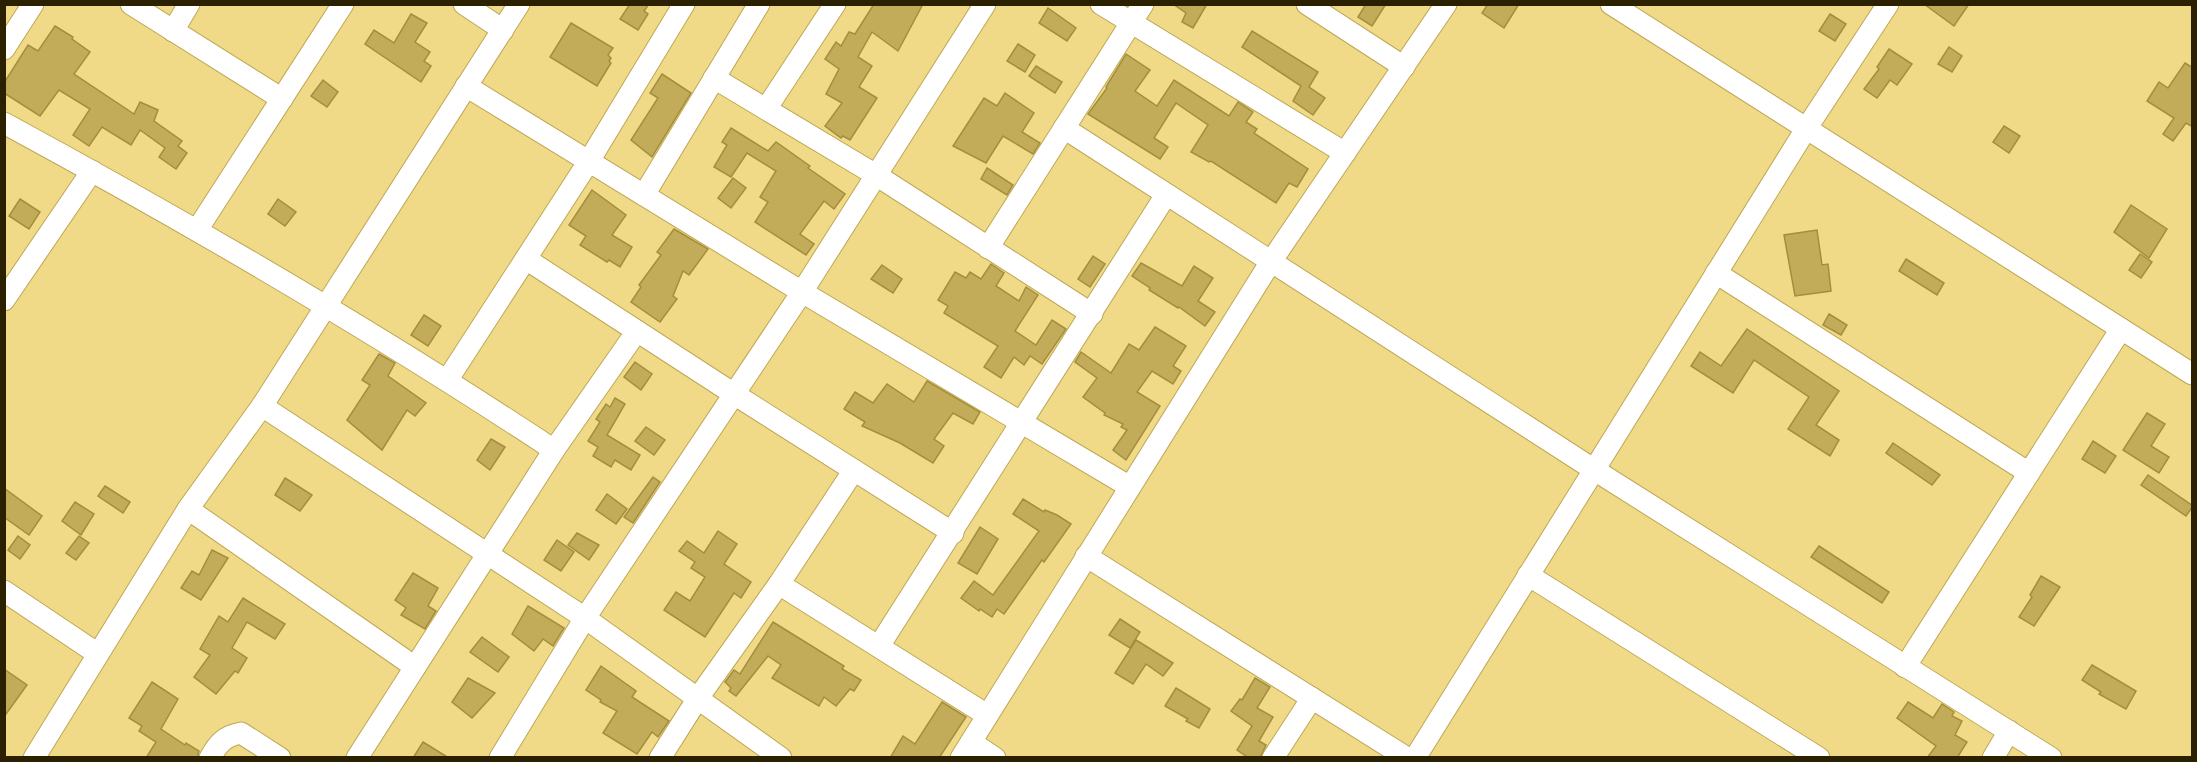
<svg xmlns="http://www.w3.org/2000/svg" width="2197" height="762" viewBox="0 0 2197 762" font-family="'Varela Round',sans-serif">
<rect width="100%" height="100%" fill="#f1da87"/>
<g fill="#c2ac5a" stroke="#a48e3b" stroke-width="1.5">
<polygon points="630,4 649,4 644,11 648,14 638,30 620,19"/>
<polygon points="874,4 923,4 898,51 872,32 858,57 872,66 859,87 877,98 850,140 843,136 841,138 825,126 842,103 826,94 839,69 825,59 836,42 841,46 849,32 855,34"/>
<polygon points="1173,4 1207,4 1193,28 1182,22 1186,13"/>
<polygon points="1366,4 1386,4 1372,26 1358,17"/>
<polygon points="1488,4 1519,4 1504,28 1482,13"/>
<polygon points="1924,4 1969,4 1954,26"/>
<polygon points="1048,8 1076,28 1067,41 1039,23"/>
<polygon points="411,14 427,23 415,42 430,52 424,61 431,66 421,82 365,44 374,30 394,43"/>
<polygon points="1830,14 1846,24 1835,41 1819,31"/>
<polygon points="571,23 613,48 608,55 611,58 609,61 611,63 597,86 550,57"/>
<polygon points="55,26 73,37 72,39 90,52 74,74 134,114 140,102 158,110 154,121 182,141 178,146 187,153 176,169 159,157 165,148 140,130 131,145 102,127 89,146 73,135 90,109 59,90 40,116 4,93 4,83 28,45 38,51"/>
<polygon points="1252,31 1318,72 1309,87 1325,98 1313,115 1293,101 1301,86 1242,47"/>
<polygon points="1018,44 1035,55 1025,72 1007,61"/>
<polygon points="1949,47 1962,56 1952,72 1938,64"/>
<polygon points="1889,49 1912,64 1897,85 1890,80 1877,98 1864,89 1879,69 1877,67"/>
<polygon points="1126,54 1150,70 1135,91 1157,106 1174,80 1229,116 1238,102 1253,112 1246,122 1257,129 1254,133 1308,169 1297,187 1289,183 1276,203 1211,161 1209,162 1191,152 1208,125 1176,103 1154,138 1168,147 1160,159 1088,114 1107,88 1106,87"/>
<polygon points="2185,63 2193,68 2193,127 2186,123 2173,141 2163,134 2174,118 2147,101 2159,82 2168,88"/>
<polygon points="1036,66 1062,82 1055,93 1029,76"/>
<polygon points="662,74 691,93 652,157 631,140 658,98 650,93"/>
<polygon points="323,80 338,92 327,107 311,96"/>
<polygon points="1005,93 1034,113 1022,132 1040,143 1033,154 1003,136 986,163 953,146 984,98 997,106"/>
<polygon points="2004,126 2020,136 2009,153 1993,142"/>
<polygon points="731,128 768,151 776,142 810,166 808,168 845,194 834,209 824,201 800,234 814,244 806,255 755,222 768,202 760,197 776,171 747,153 731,177 714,167 727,145 722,142"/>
<polygon points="987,168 1013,185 1007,195 981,179"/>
<polygon points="733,178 746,188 731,208 718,198"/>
<polygon points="592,190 626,215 612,235 632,247 620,267 609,260 607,262 580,245 586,236 569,225"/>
<polygon points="20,199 40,212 29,229 9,216"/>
<polygon points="278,199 296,212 285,226 268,214"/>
<polygon points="2131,205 2167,229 2149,258 2114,232"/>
<polygon points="674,229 708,249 689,275 683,271 673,296 677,299 660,322 631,302 641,287 639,285 661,255 657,252"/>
<polygon points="1817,230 1822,265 1828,264 1831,291 1795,296 1784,235"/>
<polygon points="2140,254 2152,262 2141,278 2129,270"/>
<polygon points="1093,256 1105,264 1090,287 1078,279"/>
<polygon points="1906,259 1944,283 1937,295 1899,271"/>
<polygon points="1141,263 1182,286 1194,266 1213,278 1198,301 1215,312 1205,326 1179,307 1178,308 1149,290 1150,288 1132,276"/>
<polygon points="991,264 1004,273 996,286 1019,301 1026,287 1038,295 1015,331 1036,345 1052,320 1066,329 1042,364 1030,356 1024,365 1014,357 1001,378 984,367 998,346 944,313 948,306 938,300 955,272 966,278 970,272 981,279"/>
<polygon points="882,265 902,279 893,293 871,279"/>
<polygon points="1829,314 1847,325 1841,335 1823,325"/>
<polygon points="424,315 441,326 428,346 411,335"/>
<polygon points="1155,327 1186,346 1173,366 1181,371 1173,384 1152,371 1137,392 1160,406 1126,460 1113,450 1127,430 1121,427 1123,424 1104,415 1105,413 1083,397 1097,378 1075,362 1081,352 1111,373 1129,344 1139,350"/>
<polygon points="1747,329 1839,391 1816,425 1839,440 1830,456 1788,429 1809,397 1754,360 1733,393 1691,366 1700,352 1721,366"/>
<polygon points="379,354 395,363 388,376 426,403 415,416 407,410 382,450 347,420 370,385 362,380"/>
<polygon points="635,362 652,374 641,390 624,377"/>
<polygon points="927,381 980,412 973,424 953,413 934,439 944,446 933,463 900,443 862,426 865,422 844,409 855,392 873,403 887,384 914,402"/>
<polygon points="615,398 625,404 607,435 640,455 631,470 615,460 611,467 593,456 598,447 588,441 600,422 596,419 606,404 610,407"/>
<polygon points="2147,413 2165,424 2151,446 2169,457 2159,473 2123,450"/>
<polygon points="646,427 665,440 654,455 635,441"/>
<polygon points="491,439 505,447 490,470 477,460"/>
<polygon points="2093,441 2116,456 2105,473 2082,459"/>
<polygon points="1893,443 1940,475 1932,485 1886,453"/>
<polygon points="2148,475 2193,506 2186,516 2141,485"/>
<polygon points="653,477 660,482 633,523 624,517"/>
<polygon points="285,478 312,495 300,511 275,495"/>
<polygon points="105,486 130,502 123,513 98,496"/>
<polygon points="4,488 42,516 29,535 4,517"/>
<polygon points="607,494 627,509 616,524 596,510"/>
<polygon points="1023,499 1044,512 1045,510 1057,515 1071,524 1044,562 1042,560 1004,614 997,609 992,617 980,609 979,611 961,598 974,581 993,595 1039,531 1013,514"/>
<polygon points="75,502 94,514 81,535 62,521"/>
<polygon points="980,527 998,539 977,574 958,563"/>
<polygon points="718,531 737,544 724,564 751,582 741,598 734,593 705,637 664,610 676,592 690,601 705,577 691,568 695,562 679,551 687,541 704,553"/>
<polygon points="577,533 599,545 589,560 568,545"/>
<polygon points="18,536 30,545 20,559 8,550"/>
<polygon points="79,536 89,543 76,560 66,553"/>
<polygon points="557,540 574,552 561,571 544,560"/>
<polygon points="1819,546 1889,592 1882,603 1811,557"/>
<polygon points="212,550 228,558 201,600 181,588 192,571 199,575"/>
<polygon points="413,573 438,588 428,606 436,611 425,629 401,615 406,608 395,600"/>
<polygon points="2041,576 2060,587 2034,626 2019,617 2032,597 2030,595"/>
<polygon points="243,598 285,624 275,639 247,622 232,648 247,658 238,673 235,671 216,694 194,677 210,655 200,649 219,616 228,622"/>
<polygon points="528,606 564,628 553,646 543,639 534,651 512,634"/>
<polygon points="1120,619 1140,632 1130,648 1109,635"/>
<polygon points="773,622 844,666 842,669 861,680 854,691 850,689 836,706 824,697 819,706 772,678 781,665 768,656 736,696 729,691 731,688 725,682 734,670 740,674"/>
<polygon points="482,637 509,657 498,672 470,652"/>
<polygon points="1136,640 1173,663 1163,676 1146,664 1133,684 1115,673"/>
<polygon points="2092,665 2136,691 2126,709 2099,694 2101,692 2082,680"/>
<polygon points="601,666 636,691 632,697 669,721 658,737 652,732 637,754 603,733 617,711 600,702 601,700 586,690"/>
<polygon points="4,669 27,685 4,717"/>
<polygon points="468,678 495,693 472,718 452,702"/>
<polygon points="1255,678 1270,687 1257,708 1273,717 1259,741 1266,745 1260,758 1249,758 1237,750 1252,726 1231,711 1240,699 1242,700"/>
<polygon points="152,682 178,699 161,729 185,745 186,743 199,751 197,758 146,758 156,742 139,731 142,726 129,718"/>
<polygon points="1176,688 1210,709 1199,728 1186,721 1188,719 1165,706"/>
<polygon points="942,702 966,717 939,758 890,758 903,736 915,744"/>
<polygon points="1908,702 1933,718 1942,704 1954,712 1952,716 1962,721 1955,735 1967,742 1957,758 1927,758 1936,746 1897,718"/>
<polygon points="423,742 449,758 413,758"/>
</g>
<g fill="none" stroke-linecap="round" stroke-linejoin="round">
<defs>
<g id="minor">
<polyline points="131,4 282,99"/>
<polyline points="464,4 503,30"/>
<polyline points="1101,4 1345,153"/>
<polyline points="1307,4 1404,67"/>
<polyline points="1611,4 2192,374"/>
<polyline points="173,31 189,4"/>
<polyline points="4,49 33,4"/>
<polyline points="714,78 876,175 1092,314"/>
<polyline points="466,86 802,292 1130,487"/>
<polyline points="766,109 835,4"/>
<path d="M4,123C192,225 376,332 554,450"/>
<polyline points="1064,128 1593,469 2051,758"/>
<polyline points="644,195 759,4"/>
<polyline points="197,230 343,4"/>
<polyline points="988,248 1143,4"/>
<polyline points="526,259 734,394 953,533"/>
<polyline points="1716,273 2029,473"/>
<polyline points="4,300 92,171"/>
<polyline points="448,379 589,161 684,4"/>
<polyline points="262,406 585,618 781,758"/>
<polyline points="188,509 415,667"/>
<polyline points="1086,556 1407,758"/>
<polyline points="1528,575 1819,758"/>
<polyline points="779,584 987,715"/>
<polyline points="4,591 98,654"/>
<polyline points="879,646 1166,195"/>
<polyline points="1905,667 2121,329"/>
<polyline points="971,742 995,758"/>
<polyline points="34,758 188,509 262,406 519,4"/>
<path d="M210,758C218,743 225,736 241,733L280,758"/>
<polyline points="357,758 554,450 637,331"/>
<polyline points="500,758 585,618 802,292 985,4"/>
<polyline points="660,758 698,698 779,584 854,470"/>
<polyline points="961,758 1270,263 1446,4"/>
<polyline points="1273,758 1312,698"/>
<polyline points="1415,758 1806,129 1888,4"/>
<polyline points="1993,758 2009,731"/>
</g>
</defs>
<use href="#minor" stroke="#bea755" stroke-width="23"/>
<use href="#minor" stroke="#fff" stroke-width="21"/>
</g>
<rect width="2197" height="762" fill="none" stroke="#2b2100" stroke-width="12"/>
</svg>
